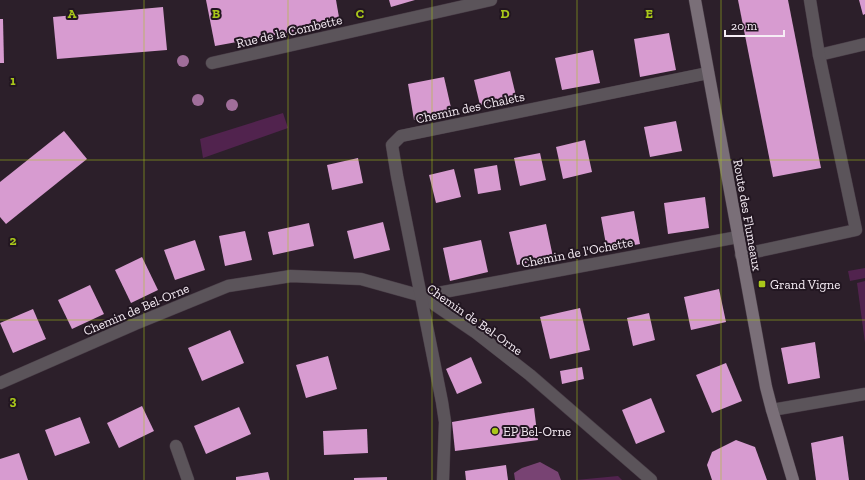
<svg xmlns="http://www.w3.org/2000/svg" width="865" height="480" viewBox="0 0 865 480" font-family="'Zilla Slab',serif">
<rect width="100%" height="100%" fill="#2c1f2a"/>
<g fill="#51234e">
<polygon points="283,113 288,128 203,158 200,139"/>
<polygon points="865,268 865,278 850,281 848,271"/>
<polygon points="865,281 865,343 857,283"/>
<polygon points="618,476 622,480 576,480"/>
</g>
<polygon fill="#784373" points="540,462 558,472 561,480 515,480 514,473 522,468"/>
<g fill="#d79bd0">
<polygon points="206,0 336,0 340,23 215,46"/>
<polygon points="389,0 415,0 391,7"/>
<polygon points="738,0 788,0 821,168 773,177"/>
<polygon points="859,0 865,0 865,14 863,15"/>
<polygon points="163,7 167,50 57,59 53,17"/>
<polygon points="0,19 3,19 4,63 0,63"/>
<polygon points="669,33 676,70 640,77 634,39"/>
<polygon points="593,50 600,83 562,90 555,58"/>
<polygon points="510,71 516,96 480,105 474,80"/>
<polygon points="444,77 452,112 414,120 408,84"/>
<polygon points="676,121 682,151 650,157 644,127"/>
<polygon points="64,131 87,159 6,224 0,217 0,182"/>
<polygon points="585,140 592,172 563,179 556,147"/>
<polygon points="540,153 546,180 520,186 514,158"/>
<polygon points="358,158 363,183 332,190 327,165"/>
<polygon points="497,165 501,190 478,194 474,169"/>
<polygon points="454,169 461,197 436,203 429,175"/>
<polygon points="705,197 709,228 668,234 664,203"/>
<polygon points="634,211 640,244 607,250 601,217"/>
<polygon points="383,222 390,250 354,259 347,231"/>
<polygon points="309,223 314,246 273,255 268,232"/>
<polygon points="546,224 553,257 517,265 509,232"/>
<polygon points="245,231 252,260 225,266 219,236"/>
<polygon points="195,240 205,270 175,280 164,250"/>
<polygon points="481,240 488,272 450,281 443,248"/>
<polygon points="142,257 158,290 131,303 115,270"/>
<polygon points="90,285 104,314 72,329 58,300"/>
<polygon points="719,289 726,322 691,330 684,297"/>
<polygon points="580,308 590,350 550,359 540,317"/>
<polygon points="33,309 46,339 13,353 0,323"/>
<polygon points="649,313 655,340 633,346 627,318"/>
<polygon points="230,330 244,363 202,381 188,348"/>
<polygon points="815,342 820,378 788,384 781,348"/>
<polygon points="328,356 337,389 306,398 296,365"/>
<polygon points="471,357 482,383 457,394 446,369"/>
<polygon points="726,363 742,401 712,413 696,375"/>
<polygon points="582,367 584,379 562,384 560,371"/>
<polygon points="651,398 665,432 636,444 622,410"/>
<polygon points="142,406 154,431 119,448 107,423"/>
<polygon points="239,407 251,434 206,454 194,426"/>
<polygon points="534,408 538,440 455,451 452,422"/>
<polygon points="80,417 90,443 55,456 45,430"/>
<polygon points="367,429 368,453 324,455 323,431"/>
<polygon points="843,436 849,480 816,480 811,443"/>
<polygon points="736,440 755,447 767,480 712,480 707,465 712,452"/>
<polygon points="19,453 28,480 0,480 0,459"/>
<polygon points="506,465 508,480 466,480 465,471"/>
<polygon points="268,472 270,480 236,480 236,477"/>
<polygon points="387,477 387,480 354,480 354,478"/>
</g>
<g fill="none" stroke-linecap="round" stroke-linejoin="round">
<defs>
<g id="street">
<polyline points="819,55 865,44"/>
<polyline points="212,63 491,0"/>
<polyline points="741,255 856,230 819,55 810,0"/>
<polyline points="422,296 738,237"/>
<polyline points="0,383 135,324 228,286 291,276 361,279 422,296 475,332 530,375 651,480"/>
<polyline points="772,410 865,394"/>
<polyline points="176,446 188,480"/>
<polyline points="443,480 445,422 442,402 397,176 392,145 401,136 708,73"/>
</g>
<polyline id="secondary" points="695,0 766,387 772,410 793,480"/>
</defs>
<use href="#street" stroke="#483c46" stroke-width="13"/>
<use href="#secondary" stroke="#483c46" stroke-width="13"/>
<use href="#street" stroke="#5b545a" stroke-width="12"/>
<use href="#secondary" stroke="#7a6f78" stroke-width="12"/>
</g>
<g fill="#a06e9a">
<circle cx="183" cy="61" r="6"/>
<circle cx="198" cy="100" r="6"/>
<circle cx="232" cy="105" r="6"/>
</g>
<path fill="none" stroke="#a9c71a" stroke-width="1" stroke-opacity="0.55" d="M144,0V480M288,0V480M432,0V480M577,0V480M721,0V480M0,160H865M0,320H865"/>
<g fill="#a9c71a" stroke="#221621" stroke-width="1.5">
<rect x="758" y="280" width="8" height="8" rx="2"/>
<circle cx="495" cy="431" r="4"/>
</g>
<g text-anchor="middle" stroke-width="4" stroke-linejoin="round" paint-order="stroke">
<g font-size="13" fill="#f6edf5" stroke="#221621">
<text transform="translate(289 31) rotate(-13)" y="5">Rue de la Combette</text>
<text transform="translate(470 107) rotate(-12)" y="5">Chemin des Chalets</text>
<text transform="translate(748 215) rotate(80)" y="5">Route des Flumeaux</text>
<text transform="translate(577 252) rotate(-11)" y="5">Chemin de l'Ochette</text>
<text transform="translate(136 309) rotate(-23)" y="5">Chemin de Bel-Orne</text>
<text transform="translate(475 319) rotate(35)" y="5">Chemin de Bel-Orne</text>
</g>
<g font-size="13" fill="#f6edf5" stroke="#221621" text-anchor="start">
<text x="770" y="289">Grand Vigne</text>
<text x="503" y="436">EP Bel-Orne</text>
</g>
</g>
<g font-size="13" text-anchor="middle" font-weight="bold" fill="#a9c71a" stroke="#221621" stroke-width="4" stroke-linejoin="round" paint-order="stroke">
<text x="72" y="18">A</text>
<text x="216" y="18">B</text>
<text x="360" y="18">C</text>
<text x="505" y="18">D</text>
<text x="649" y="18">E</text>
<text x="13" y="85">1</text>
<text x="13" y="245">2</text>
<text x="13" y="405">3</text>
</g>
<path d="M725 30v6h59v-6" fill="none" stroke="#f6edf5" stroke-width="2"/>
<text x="731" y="30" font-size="12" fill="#f6edf5" stroke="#221621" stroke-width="3" paint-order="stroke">20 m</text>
</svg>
